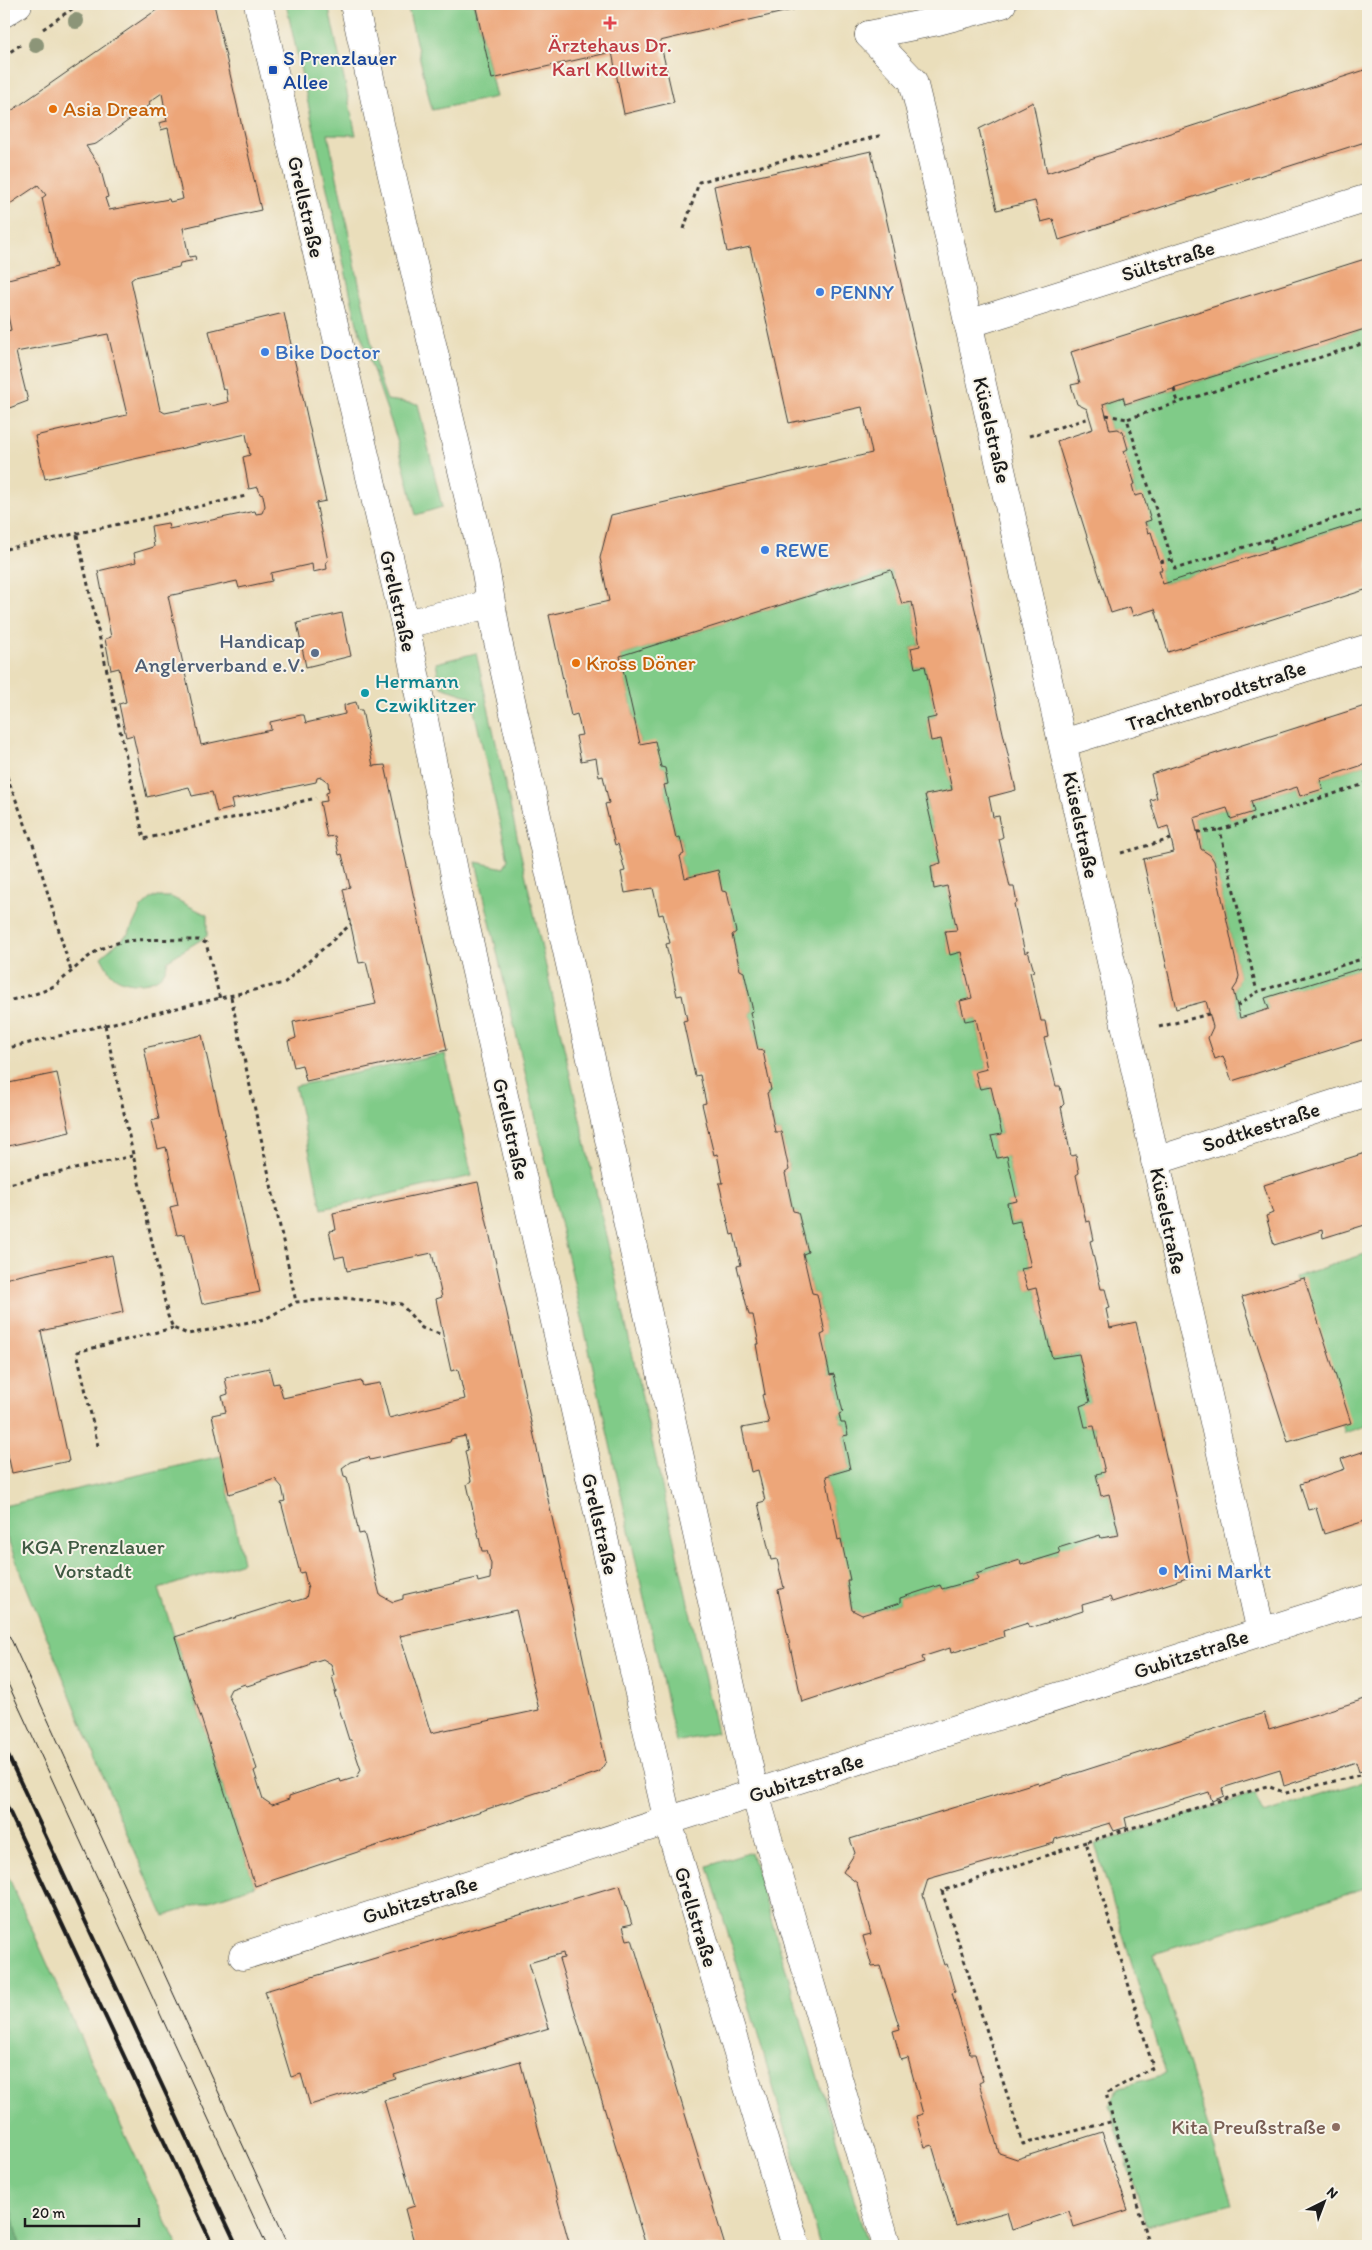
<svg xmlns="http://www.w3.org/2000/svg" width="1372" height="2250" viewBox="0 0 1372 2250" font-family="Itim,sans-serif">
<rect width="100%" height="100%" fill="#f7f3e8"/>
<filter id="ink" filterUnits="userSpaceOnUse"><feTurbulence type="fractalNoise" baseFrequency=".02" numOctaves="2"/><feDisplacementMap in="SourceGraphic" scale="10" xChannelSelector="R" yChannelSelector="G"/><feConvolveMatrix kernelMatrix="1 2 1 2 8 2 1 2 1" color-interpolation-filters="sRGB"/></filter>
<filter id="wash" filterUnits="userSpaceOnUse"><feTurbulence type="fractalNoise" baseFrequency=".0096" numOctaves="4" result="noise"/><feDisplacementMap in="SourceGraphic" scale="20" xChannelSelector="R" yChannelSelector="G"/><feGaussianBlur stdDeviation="1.12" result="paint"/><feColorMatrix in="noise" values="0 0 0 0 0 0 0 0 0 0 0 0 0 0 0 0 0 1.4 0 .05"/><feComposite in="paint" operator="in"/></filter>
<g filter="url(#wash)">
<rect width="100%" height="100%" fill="#eadebb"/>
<g fill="#80cb88" stroke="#4e7452">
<polygon points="286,4 328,4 356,135 328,134 378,375 387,400 418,404 442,507 416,515 397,439 357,324"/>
<polygon points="407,4 474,4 496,97 432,110"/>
<polygon points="1368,328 1368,520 1163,584 1159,570 1162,570 1160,562 1132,485 1135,484 1124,451 1128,449 1123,432 1118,429 1110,430 1103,404 1123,397 1126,404"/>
<polygon points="891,570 902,603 912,602 920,646 911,648 915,668 925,666 936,717 927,719 931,740 941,739 952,790 925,796 941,863 931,866 934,888 947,886 957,930 945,932 950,954 961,952 972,998 960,1002 965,1021 976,1019 987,1069 976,1072 980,1089 991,1087 1002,1134 991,1136 997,1157 1007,1156 1017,1201 1007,1203 1011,1223 1020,1221 1031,1267 1021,1269 1028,1290 1036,1288 1052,1358 1079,1354 1090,1402 1081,1406 1085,1427 1094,1426 1105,1472 1096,1474 1101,1496 1109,1494 1119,1535 1058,1549 1060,1553 1021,1565 1019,1560 976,1574 978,1579 942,1589 939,1585 900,1598 900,1603 862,1615 852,1610 841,1539 838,1540 826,1476 850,1469 843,1436 848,1435 845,1423 841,1423 839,1414 843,1412 835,1374 830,1375 821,1335 825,1333 817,1294 812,1293 803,1254 808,1252 798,1212 793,1211 785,1173 789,1169 781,1132 775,1132 767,1093 763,1051 758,1050 750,1012 753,1011 744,972 740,970 732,935 736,932 727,893 722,891 718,871 685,878 680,856 684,854 680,837 676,838 664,785 668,784 665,768 661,767 640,744 620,656"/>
<polygon points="476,653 717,1733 676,1742 576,1291 476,862 504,868 508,859 471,697 441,687 436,663"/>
<polygon points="1366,764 1368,771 1368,966 1266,998 1269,1009 1240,1018 1233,990 1237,984 1239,976 1214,861 1210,855 1201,849 1194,818 1227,808 1231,819 1253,812 1251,801 1297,787 1300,796 1322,789 1320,779"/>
<path d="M153,897H171L207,915V936L168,960C167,964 166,969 164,972C155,986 127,986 114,976C108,971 105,964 101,957L129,933L141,908Z"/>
<polygon points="445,1054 472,1176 322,1209 295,1086"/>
<polygon points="1368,1253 1368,1425 1345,1433 1295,1277"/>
<polygon points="221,1456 243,1562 159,1589 255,1886 164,1916 120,1818 4,1531 4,1506"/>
<polygon points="1368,1780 1368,1887 1154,1954 1232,2204 1146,2226 1109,2105 1120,2087 1166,2074 1095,1844 1255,1794 1264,1813"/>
<polygon points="751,1852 868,2246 820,2246 708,1866"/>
<polygon points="4,1867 104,2090 178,2246 4,2246"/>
</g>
<polygon fill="#68af74" stroke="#426648" points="4,2172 20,2246 4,2246"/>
<g id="blocks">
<g fill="#eda679" fill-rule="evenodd">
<path d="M165,4H214L261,210L183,228L189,257L195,256L196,260L180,263L179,267L135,277L131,280L160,410L165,413L209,404L211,406L228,402L226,389L223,390L209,331L284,313L326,501L316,503L328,561L326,562L327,569L313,572L312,564L271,573L272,581L239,588L237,581L168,596L201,745L271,730L270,722L301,715H304L306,723L345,714L344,705L356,702L358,710H362L373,766L385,765L447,1050L306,1081L302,1065L294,1067L288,1041L296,1038L293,1022L376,1004L366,962L359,963L343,889L350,887L342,854L339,855L335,836L327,837L320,802L327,801L326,793L329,792L328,782L321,777L317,778L316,782L231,800L233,808L217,812L212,792L192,796L189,787L147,797L133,735L126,737L119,704L126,702L119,668L111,670L105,639L111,637L98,571L136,562L134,553L154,547L151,526L168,523L169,529L255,511L256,514L262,513L265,506L263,495L260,494L258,487L249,489L243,457L250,455L246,434L45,479L35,436L127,415L108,334L16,352L28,401L4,410V332L11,330L4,297V280L57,267L42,198L46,195L38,185L4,208V116ZM162,93L167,121L159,123L161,130L168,128L183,199L170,202L169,199L109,210L105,198L108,197L100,167L86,146L96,144L150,105L149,102Z"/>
<polygon points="475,4 818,4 660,41 674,102 624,114 612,52 492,79"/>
<polygon points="1368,69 1368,141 1059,240 1053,219 1041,222 1035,201 997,210 979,129 1033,102 1047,173"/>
<path d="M871,151L1016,790L989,797L993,817L999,816L1003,837L999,839L1010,887H1014L1017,903L1014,904L1025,953L1028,951L1034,971L1030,972L1041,1021H1045L1048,1037L1044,1038L1056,1086H1060L1064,1104L1061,1107L1071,1156L1076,1155L1079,1173L1076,1175L1086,1222L1090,1221L1094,1240L1090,1241L1101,1289H1105L1110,1308L1106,1309L1110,1328L1136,1322L1193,1576L1112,1602L1110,1597L1082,1605L1083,1611L1030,1628L1028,1623L1003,1631L1004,1637L951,1653L950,1648L922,1657L924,1662L802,1702L778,1590L784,1588L777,1559L771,1560L758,1503L765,1501L758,1470L751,1472L742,1428L769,1423L762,1395L765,1394L756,1344H759L753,1315H749L737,1266L741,1265L734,1234L731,1235L719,1183H723L717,1154L714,1155L702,1104L706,1103L700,1075L695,1076L683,1021L687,1020L682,995L677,996L666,944L670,943L663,914L659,915L653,888L625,893L621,872L625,871L618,844L615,845L605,804L609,803L603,776L599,777L596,758L581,761L576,736L582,735L577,714L571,716L549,615L609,601L600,558L611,515L872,453L862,407L789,423L750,247L727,252L714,186ZM891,570L902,604L912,602L920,646L911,648L915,668L925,666L936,717L927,719L931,741L941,739L952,790L925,795L941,863L931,866L934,889L947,886L957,930L945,931L950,955L961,952L972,998L960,1001L965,1021L976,1019L987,1069L975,1072L980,1089L991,1087L1002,1134L991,1136L997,1158L1007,1156L1017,1201L1007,1203L1011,1223L1020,1221L1031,1267L1021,1269L1028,1290L1036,1288L1052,1358L1079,1354L1090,1402L1080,1406L1085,1427L1094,1426L1105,1472L1096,1474L1101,1496L1109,1494L1119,1535L1101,1538L1100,1535L1058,1548L1060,1553L1021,1565L1020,1560L976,1574L978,1579L942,1589L940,1585L900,1598V1603L862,1615L852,1610L847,1580H850L841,1539L838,1540L826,1476L850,1469L843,1436L848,1435L845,1423H841L839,1414L843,1412L834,1374L830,1375L821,1335L825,1333L817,1294L812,1293L803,1254L808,1252L798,1212L793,1211L785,1173L789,1170L781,1132H775L767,1093L771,1090L763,1051L758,1050L750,1012L753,1011L744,972L740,970L732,935L736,932L727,892L722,891L718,870L685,878L680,856L684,854L680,837L676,838L664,785L668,784L665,768L661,767L655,741L640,744L620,656Z"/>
<polygon points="1368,258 1368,328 1125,404 1123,397 1103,404 1110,430 1118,429 1123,432 1128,449 1124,451 1135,484 1132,485 1135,496 1143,494 1151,520 1145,522 1148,533 1151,532 1160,562 1162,570 1159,570 1163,584 1368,520 1368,589 1168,652 1155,609 1133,616 1130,607 1111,613 1057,441 1093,429 1087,409 1077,404 1071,385 1080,383 1071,352"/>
<polygon points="342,613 351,656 306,667 297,623"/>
<polygon points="1368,705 1368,769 1366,764 1320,779 1323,789 1300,796 1297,787 1251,801 1254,812 1231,819 1227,808 1194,818 1201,849 1210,855 1214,861 1239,976 1237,984 1233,990 1240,1018 1269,1009 1265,998 1368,966 1368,1038 1232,1081 1223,1056 1215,1059 1208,1038 1213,1027 1206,1001 1176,1009 1143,859 1174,852 1168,826 1159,829 1150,800 1157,798 1151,774"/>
<polygon points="202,1035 260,1292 202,1304 185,1234 177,1235 170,1207 178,1205 166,1147 158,1149 151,1121 159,1119 144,1048"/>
<polygon points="57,1073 70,1132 4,1147 4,1084"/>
<polygon points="1368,1152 1368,1224 1323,1238 1322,1230 1274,1245 1266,1216 1273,1213 1264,1185"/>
<path d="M478,1182L606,1762L599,1772L255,1886L175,1637L291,1600L293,1602L306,1598L308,1589L304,1572L300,1573L281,1502L285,1501L282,1487L275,1479L229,1494L212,1415L226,1412L222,1396L228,1394L225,1378L269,1368L273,1384L279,1383L283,1398L361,1381L363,1386L380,1383L389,1418L465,1399L458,1369L451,1371L443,1335L436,1299L442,1297L432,1253L347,1271L344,1256L335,1258L329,1231L336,1230L333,1213ZM465,1436L468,1450L465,1451L471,1481L467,1484L482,1551H487L491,1564L490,1579L478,1582L477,1578L403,1595V1599L393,1602L380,1595L364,1533L359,1534L347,1477L344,1476L342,1468L350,1462L369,1457L370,1460L450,1442L451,1439ZM516,1610L539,1710L431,1733L400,1636ZM323,1659L331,1664L334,1675L332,1676L336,1692H334L349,1740H351L361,1770L357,1777L341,1782L340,1779L289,1796V1799L272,1805L263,1799L254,1771L257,1769L241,1722L228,1695L231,1689L245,1684L247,1686L309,1666L310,1663Z"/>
<polygon points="112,1255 123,1312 41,1331 69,1461 12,1473 4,1436 4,1279"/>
<polygon points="1304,1278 1351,1423 1288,1442 1242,1297"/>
<polygon points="1368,1450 1368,1520 1324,1534 1316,1508 1308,1510 1300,1484 1345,1469 1341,1459"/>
<polygon points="1368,1698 1368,1769 1359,1772 1356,1762 1284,1786 1280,1770 1222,1788 1224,1796 1212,1801 1209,1792 1125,1818 1127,1827 1114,1831 1110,1823 1055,1839 1054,1843 928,1879 923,1895 944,1965 947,1964 955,1992 952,1993 970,2054 975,2054 983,2081 979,2083 999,2153 1017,2159 1102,2132 1128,2210 1074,2227 1069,2211 1012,2230 1007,2212 956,2226 932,2145 925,2147 916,2116 923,2114 908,2058 901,2060 893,2031 900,2029 880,1966 872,1967 863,1936 871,1934 857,1883 843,1872 855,1853 850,1839 1038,1782 1039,1785 1264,1713 1269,1729"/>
<polygon points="620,1885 632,1924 623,1926 627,1940 632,1939 725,2246 646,2246 559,1959 564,1958 563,1953 529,1963 549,2028 394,2075 396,2079 310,2105 301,2074 291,2077 265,1991"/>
<polygon points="520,2061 570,2246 415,2246 405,2209 415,2206 384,2100"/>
</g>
</g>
</g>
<g filter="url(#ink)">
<use href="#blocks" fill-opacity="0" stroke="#3b3934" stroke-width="1"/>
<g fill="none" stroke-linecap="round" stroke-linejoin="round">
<defs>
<g id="minor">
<polyline points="258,4 405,624 460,901 668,1822 796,2246"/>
<polyline points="354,4 382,133 485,567 497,637 755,1794 887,2246"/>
<polyline points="869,35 913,81 926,134 1261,1632"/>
<polyline points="869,35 938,21 1002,4"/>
<polyline points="968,324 1368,198"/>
<polyline points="405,624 490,604"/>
<polyline points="1063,743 1368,648"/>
<polyline points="1155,1161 1368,1093"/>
<polyline points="243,1956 1368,1598"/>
</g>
<polyline id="major" points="4,13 18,4"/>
</defs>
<use href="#minor" stroke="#3b3934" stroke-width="29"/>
<use href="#major" stroke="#3b3934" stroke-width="29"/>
<g stroke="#3b3934" stroke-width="3" stroke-dasharray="4 4" stroke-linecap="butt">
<polyline points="43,29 79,4"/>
<polyline points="4,56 20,45"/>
<polyline points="684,229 699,182 883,135"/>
<polyline points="1368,342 1127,419 1175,569 1368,508"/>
<polyline points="1174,389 1178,402"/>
<polyline points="1106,415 1127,419"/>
<polyline points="1029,436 1090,418"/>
<polyline points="77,535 144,839 316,798"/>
<polyline points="1270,539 1273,550"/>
<polyline points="6,549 246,496"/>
<polyline points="1160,562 1171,559"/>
<polyline points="4,769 34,847 71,971"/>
<polyline points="1368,783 1220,830 1257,992 1368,957"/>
<polyline points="1197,832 1220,830"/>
<polyline points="1121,853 1171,839"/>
<polyline points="231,997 296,1302"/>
<path d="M4,1002C21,997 44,994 58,983C71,973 82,960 97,951C126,934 167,941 199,940L206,943L220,999"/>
<polyline points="1237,1006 1257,992"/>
<polyline points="105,1025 284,983 351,924"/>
<polyline points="1159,1027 1209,1014"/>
<polyline points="4,1049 105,1025 168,1316 173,1328 188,1334 265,1319 296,1302 344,1298 401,1304 422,1328 443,1335"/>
<polyline points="4,1185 132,1156"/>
<polyline points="98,1446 77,1352 173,1328"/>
<polyline points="1086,1842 942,1891 1023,2144 1114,2121"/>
<polyline points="1149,2246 1106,2094 1153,2067 1086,1842 1267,1786 1286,1793 1368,1773"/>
</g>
<use href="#minor" stroke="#fff" stroke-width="28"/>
<use href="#major" stroke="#fff" stroke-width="28"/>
<g stroke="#1c1c1c" stroke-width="1">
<polyline points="4,1624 289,2246"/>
<polyline points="4,1675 267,2246"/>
</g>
<g stroke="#1c1c1c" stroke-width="4">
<polyline points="4,1747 237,2246"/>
<polyline points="4,1800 213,2246"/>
</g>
</g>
<g fill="#8c9578">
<circle cx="76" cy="21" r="8"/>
<circle cx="36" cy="45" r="8"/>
</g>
</g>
<path fill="#e0444e" stroke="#f7f3e8" stroke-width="2" d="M607.5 15.5h5v5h5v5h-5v5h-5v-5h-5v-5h5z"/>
<rect fill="#1a4fb4" stroke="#f7f3e8" stroke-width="2" x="268" y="65" width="10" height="10" rx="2.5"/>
<g fill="#e8710a" stroke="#f7f3e8" stroke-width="2">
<circle cx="53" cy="109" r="5"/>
<circle cx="576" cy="663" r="5"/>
</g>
<g fill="#3f7fe0" stroke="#f7f3e8" stroke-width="2">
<circle cx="820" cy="292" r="5"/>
<circle cx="265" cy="352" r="5"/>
<circle cx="765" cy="550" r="5"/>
<circle cx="1163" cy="1571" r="5"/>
</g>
<circle fill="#5c6f8a" stroke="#f7f3e8" stroke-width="2" cx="315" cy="653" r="5"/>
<circle fill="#0f9aa8" stroke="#f7f3e8" stroke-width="2" cx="365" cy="693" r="5"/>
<circle fill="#8d6e63" stroke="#f7f3e8" stroke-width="2" cx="1336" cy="2127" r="5"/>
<g text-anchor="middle" stroke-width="4" stroke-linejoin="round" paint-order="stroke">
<g font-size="21" fill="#be3a42" stroke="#f7f3e8">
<text x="610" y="52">Ärztehaus Dr.<tspan x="610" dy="24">Karl Kollwitz</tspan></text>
</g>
<g font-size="21" fill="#164399" stroke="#f7f3e8" text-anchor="start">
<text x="283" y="65">S Prenzlauer<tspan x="283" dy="24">Allee</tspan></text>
</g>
<g font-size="21" fill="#c56008" stroke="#f7f3e8" text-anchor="start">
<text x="63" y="116">Asia Dream</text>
<text x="586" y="670">Kross Döner</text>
</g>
<g font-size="21" fill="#1c1c1c" stroke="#f7f3e8">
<text transform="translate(306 207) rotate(77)" y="7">Grellstraße</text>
<text transform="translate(1168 261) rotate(-17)" y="7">Sültstraße</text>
<text transform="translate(992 430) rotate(77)" y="7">Küselstraße</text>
<text transform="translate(398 601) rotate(77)" y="7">Grellstraße</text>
<text transform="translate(1216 696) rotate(-18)" y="7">Trachtenbrodtstraße</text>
<text transform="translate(1081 825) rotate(78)" y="7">Küselstraße</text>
<text transform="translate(1261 1127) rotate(-18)" y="7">Sodtkestraße</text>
<text transform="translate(511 1129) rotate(77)" y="7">Grellstraße</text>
<text transform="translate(1168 1221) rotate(78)" y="7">Küselstraße</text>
<text transform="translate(600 1524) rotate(77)" y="7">Grellstraße</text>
<text transform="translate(1191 1654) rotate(-18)" y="7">Gubitzstraße</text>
<text transform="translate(806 1778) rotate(-18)" y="7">Gubitzstraße</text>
<text transform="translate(420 1900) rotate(-17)" y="7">Gubitzstraße</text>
<text transform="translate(696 1917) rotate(73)" y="7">Grellstraße</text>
</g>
<g font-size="21" fill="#366cbe" stroke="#f7f3e8" text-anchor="start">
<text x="830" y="299">PENNY</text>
<text x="275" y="359">Bike Doctor</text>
<text x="775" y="557">REWE</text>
<text x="1173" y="1578">Mini Markt</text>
</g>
<g font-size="21" fill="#4e5e75" stroke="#f7f3e8" text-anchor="end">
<text x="305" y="648">Handicap<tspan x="305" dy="24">Anglerverband e.V.</tspan></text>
</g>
<g font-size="21" fill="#0d838f" stroke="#f7f3e8" text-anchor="start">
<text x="375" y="688">Hermann<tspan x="375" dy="24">Czwiklitzer</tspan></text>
</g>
<g font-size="21" fill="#3f5942" stroke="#f7f3e8">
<text x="93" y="1554">KGA Prenzlauer<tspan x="93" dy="24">Vorstadt</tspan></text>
</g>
<g font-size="21" fill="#785e54" stroke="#f7f3e8" text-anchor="end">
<text x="1326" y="2134">Kita Preußstraße</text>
</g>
</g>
<rect width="1372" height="2250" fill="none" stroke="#f7f3e8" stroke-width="20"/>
<g transform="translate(1324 2202) rotate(42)" stroke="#f7f3e8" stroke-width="4" paint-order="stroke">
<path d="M0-4L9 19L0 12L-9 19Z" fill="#1c1c1c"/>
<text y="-8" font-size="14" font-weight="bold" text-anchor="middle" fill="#1c1c1c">N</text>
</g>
<path d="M25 2218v8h114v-8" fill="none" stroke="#1c1c1c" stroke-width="2.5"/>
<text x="32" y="2218" font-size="15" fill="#1c1c1c" stroke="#f7f3e8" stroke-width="4" paint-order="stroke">20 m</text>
</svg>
